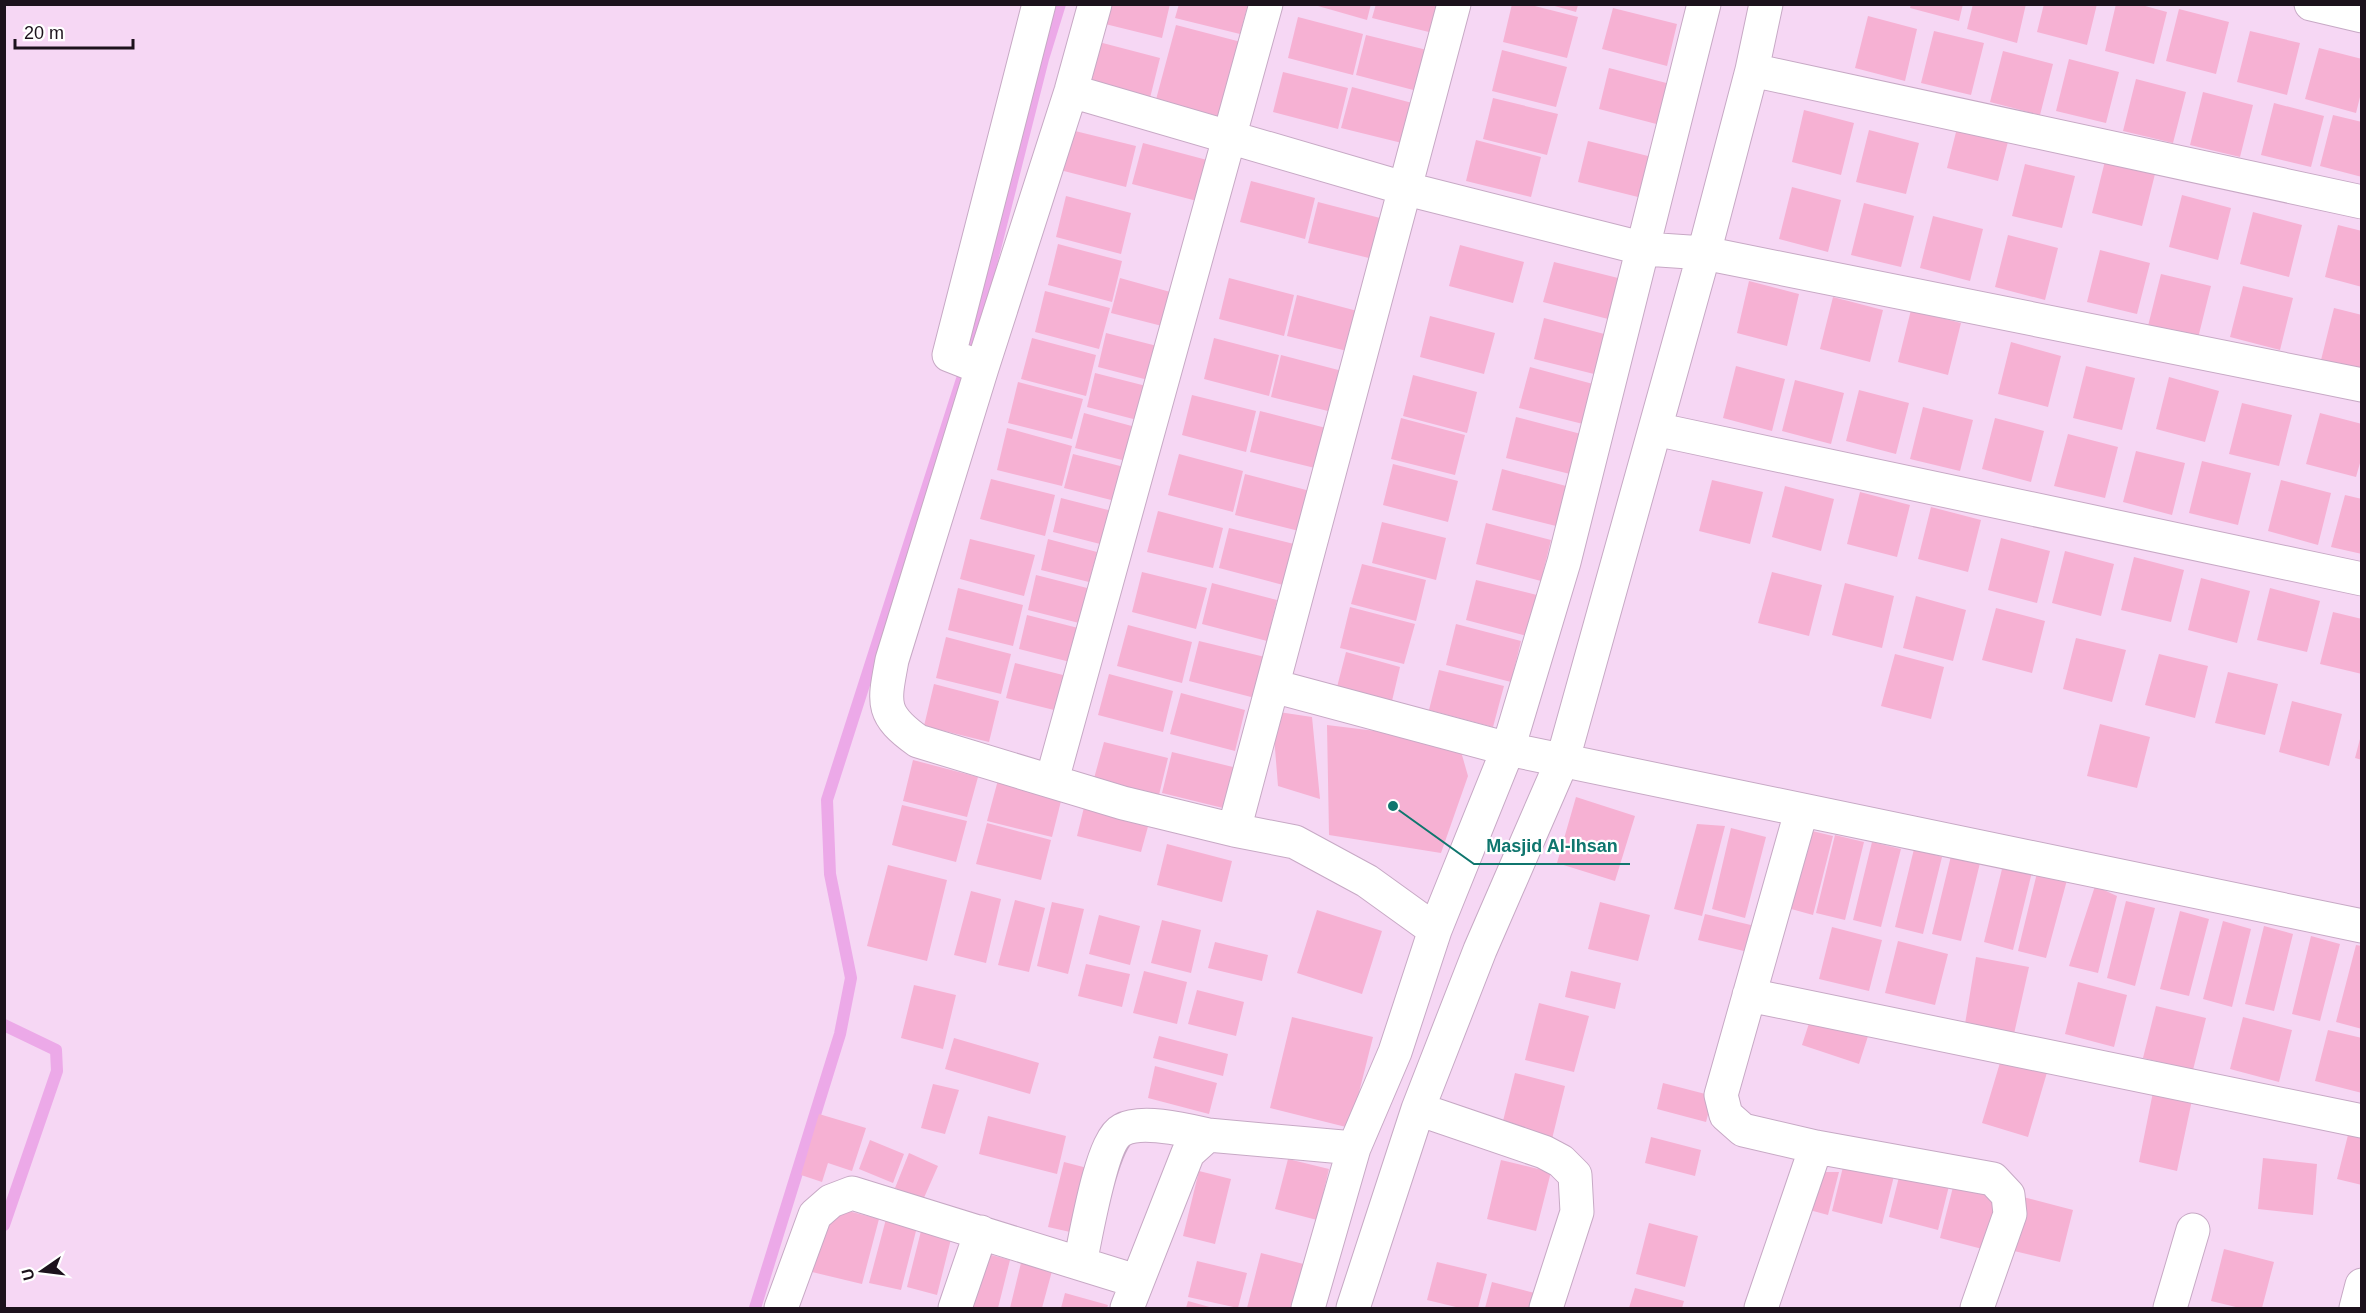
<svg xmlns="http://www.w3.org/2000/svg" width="2366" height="1313" font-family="Arial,sans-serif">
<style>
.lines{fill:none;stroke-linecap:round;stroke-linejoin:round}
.stream{stroke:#eca9e8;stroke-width:12}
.building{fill:#f6b1d3}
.street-casing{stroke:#c7a9c5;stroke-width:35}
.street{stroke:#fff;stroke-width:33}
.leader{fill:none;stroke:#0f766e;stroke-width:2}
.callout-dot{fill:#0f766e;stroke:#fff;stroke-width:2}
.callout-label{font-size:18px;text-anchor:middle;font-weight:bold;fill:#0f766e;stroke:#fff;stroke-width:4.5;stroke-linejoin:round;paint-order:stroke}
</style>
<rect width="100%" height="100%" fill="#f6d7f4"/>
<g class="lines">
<path class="stream" d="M4,1025L56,1050L57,1071L4,1225
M755,1308L840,1034L851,978L830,874L827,800L962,379L1043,59L1060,4"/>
</g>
<path class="building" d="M1102,4H1170L1162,38L1097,22Z
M1179,4H1248L1240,34L1175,18Z
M1311,4H1371L1367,20Z
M1376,4H1444L1437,34L1372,18Z
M1512,4H1527L1578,17L1567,58L1503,42Z
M1911,4H1963L1959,21L1910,8Z
M1973,4H2026L2017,43L1967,29Z
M2044,4H2097L2087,45L2037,32Z
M2116,4H2138L2167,12L2154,64L2105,51Z
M1551,5H1578L1576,12Z
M1613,8L1677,24L1667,66L1602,49Z
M2179,9L2229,22L2216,74L2166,61Z
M1868,16L1917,29L1905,81L1855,68Z
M1298,17L1363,34L1353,75L1288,58Z
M1176,25L1241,42L1219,124L1154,107Z
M1934,31L1984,43L1971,95L1921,83Z
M2250,31L2300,43L2287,95L2237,82Z
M1366,35L1431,51L1421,92L1356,75Z
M1095,41L1160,58L1150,98L1085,82Z
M2319,48L2362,59V89L2356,113L2305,99Z
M1502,50L1567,67L1556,107L1492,91Z
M2003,51L2053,64L2040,115L1990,102Z
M2069,59L2119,72L2106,123L2056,111Z
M1609,68L1674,85L1664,126L1599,109Z
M1283,72L1348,88L1338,129L1273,112Z
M2136,79L2186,92L2173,143L2123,131Z
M1352,87L1416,104L1406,144L1341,128Z
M2203,92L2253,105L2240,157L2190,145Z
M1493,98L1558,114L1547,155L1483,139Z
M2274,103L2324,116L2311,167L2261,155Z
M1804,110L1854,123L1841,175L1792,162Z
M2333,115L2362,122V177L2320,166Z
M1960,116L2011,130L1998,181L1947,168Z
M1071,130L1136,146L1126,187L1060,170Z
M1869,130L1919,143L1906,194L1856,182Z
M1476,140L1541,157L1531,197L1466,181Z
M1588,141L1652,157L1642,198L1578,182Z
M1143,143L1207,160L1197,201L1132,184Z
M2105,161L2155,174L2142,226L2092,213Z
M2025,164L2075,176L2062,228L2012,216Z
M1251,181L1315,198L1305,239L1240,222Z
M1792,187L1841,200L1828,252L1779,239Z
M2182,195L2231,208L2218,260L2169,247Z
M1066,196L1131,213L1121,254L1056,237Z
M1318,202L1384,219L1373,259L1308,243Z
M1864,203L1914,216L1901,267L1851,255Z
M2253,212L2302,225L2289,277L2240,264Z
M1933,216L1983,229L1970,281L1920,268Z
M2338,225L2362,231V287L2325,277Z
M2008,235L2058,248L2045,300L1995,287Z
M1058,244L1122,261L1112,302L1048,285Z
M1460,245L1524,262L1513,303L1449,286Z
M2100,250L2150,263L2137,314L2087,302Z
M1554,262L1618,278L1608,319L1543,302Z
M2161,274L2211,286L2198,338L2148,326Z
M1120,278L1174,293L1166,327L1111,313Z
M1229,278L1294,295L1284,336L1219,319Z
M1749,281L1799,294L1787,346L1737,333Z
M2243,286L2293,298L2280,350L2230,337Z
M1045,291L1110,308L1099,349L1035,332Z
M1297,295L1361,312L1351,352L1287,336Z
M1833,297L1883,310L1870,362L1820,349Z
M2334,308L2362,315V370L2321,360Z
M1911,310L1961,323L1948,375L1898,362Z
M1430,316L1495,333L1484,374L1420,357Z
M1544,318L1608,335L1598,375L1534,359Z
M1106,333L1161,347L1152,381L1098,367Z
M1032,338L1096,355L1086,396L1021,379Z
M1214,338L1279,355L1269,396L1204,379Z
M2011,342L2061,356L2048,407L1998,394Z
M1281,355L1346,372L1336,413L1271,397Z
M1736,366L1785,379L1772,431L1723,418Z
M2086,366L2135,378L2122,430L2073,418Z
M1530,367L1593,384L1583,424L1519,408Z
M1095,373L1150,387L1141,421L1087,407Z
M1413,375L1477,392L1467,433L1403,416Z
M2169,377L2219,391L2205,442L2156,429Z
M1795,380L1844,393L1831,444L1782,431Z
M1018,382L1083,399L1072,439L1008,423Z
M1859,390L1909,403L1896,454L1846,441Z
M1192,395L1256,411L1246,452L1182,435Z
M2242,403L2292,415L2279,466L2229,454Z
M1923,407L1973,420L1960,471L1910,459Z
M1260,411L1326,428L1315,468L1250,452Z
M1084,413L1139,428L1130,462L1075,448Z
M2320,413L2362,424V456L2356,477L2306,464Z
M1516,417L1581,434L1570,474L1506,458Z
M1401,418L1465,435L1455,475L1391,459Z
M1995,418L2044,431L2031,482L1982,469Z
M1007,428L1072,446L1062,486L997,470Z
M2068,434L2118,447L2105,498L2054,486Z
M2136,451L2185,463L2172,515L2123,502Z
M1073,454L1128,468L1119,502L1064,488Z
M1179,454L1243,471L1233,512L1168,495Z
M2202,461L2251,473L2238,525L2189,513Z
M1393,464L1458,481L1448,522L1383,505Z
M1502,469L1566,486L1556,526L1492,510Z
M1245,474L1310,491L1299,531L1235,515Z
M991,479L1055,495L1045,536L980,519Z
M1712,480L1763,492L1750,544L1699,531Z
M2281,480L2331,493L2318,545L2268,531Z
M1785,486L1834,499L1821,551L1772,537Z
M1860,492L1910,505L1897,557L1847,544Z
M2345,495L2362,499V554L2331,547Z
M1061,498L1116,512L1108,546L1053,532Z
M1931,507L1981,520L1968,572L1918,559Z
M1158,511L1223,528L1213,568L1147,552Z
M1382,522L1446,538L1436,580L1372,563Z
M1486,523L1551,540L1541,581L1476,564Z
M1229,528L1294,544L1283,585L1219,568Z
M2001,538L2050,551L2037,603L1988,590Z
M970,539L1035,555L1024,596L960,579Z
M1048,539L1097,552L1089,582L1041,570Z
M2065,551L2114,564L2101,616L2052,603Z
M2134,557L2184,570L2171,622L2121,610Z
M1362,564L1426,580L1416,621L1351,604Z
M1142,572L1207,588L1196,629L1132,612Z
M1772,572L1822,585L1809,636L1758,623Z
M1036,575L1091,589L1083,624L1028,610Z
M2201,578L2250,591L2237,643L2188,630Z
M1476,580L1541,596L1531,637L1466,620Z
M1212,583L1277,600L1267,641L1202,624Z
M1845,583L1894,596L1882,648L1832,635Z
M958,588L1023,605L1013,646L948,630Z
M2270,588L2320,601L2307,652L2257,640Z
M1916,596L1966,610L1953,661L1903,648Z
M1350,607L1415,624L1404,664L1340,648Z
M1996,608L2045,621L2032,673L1982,660Z
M2333,612L2362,619V674L2320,664Z
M1027,615L1082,629L1074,663L1019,649Z
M1456,624L1521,641L1511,682L1446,665Z
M1128,625L1192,642L1182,683L1117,666Z
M946,637L1011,654L1001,694L936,678Z
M2076,638L2126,650L2112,702L2063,689Z
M1199,641L1265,657L1255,698L1189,681Z
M1346,652L1400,667L1392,701L1337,687Z
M1895,654L1944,667L1931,719L1881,706Z
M2159,654L2208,666L2195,718L2145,705Z
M1015,663L1071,677L1062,712L1006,698Z
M1439,670L1504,686L1493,727L1429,710Z
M2228,672L2278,684L2265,735L2215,723Z
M1109,674L1173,691L1163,732L1098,715Z
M934,684L999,701L989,742L924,726Z
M1181,693L1245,710L1235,751L1170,734Z
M2292,701L2342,714L2329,766L2279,752Z
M1272,711L1312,717L1320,799L1278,786Z
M2100,724L2150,737L2137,788L2087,776Z
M1327,725L1458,741L1468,776L1441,853L1329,835Z
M2361,735H2362V760L2355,758Z
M1104,742L1168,758L1158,799L1093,782Z
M1172,752L1237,768L1227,809L1162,793Z
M913,760L978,777L967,817L903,801Z
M998,780L1062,797L1052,837L987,821Z
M1087,795L1152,812L1141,852L1077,836Z
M1576,797L1635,816L1615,881L1557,863Z
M902,805L967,821L956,862L892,845Z
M987,823L1051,840L1041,880L976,864Z
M1697,824L1725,826L1702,916L1674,909Z
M1731,828L1766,837L1745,918L1712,909Z
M1804,829L1833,836L1813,915L1784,907Z
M1835,835L1864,842L1845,920L1816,913Z
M1872,842L1901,849L1881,927L1853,920Z
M1167,844L1232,861L1222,902L1157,885Z
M1914,849L1942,857L1923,934L1895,927Z
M1951,856L1980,863L1961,941L1932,934Z
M888,865L947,880L927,961L867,946Z
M2003,865L2032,872L2013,950L1984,942Z
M2037,873L2067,880L2046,958L2018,951Z
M2095,886L2117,896L2098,973L2069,966Z
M971,891L1001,899L986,963L954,955Z
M1015,900L1045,908L1029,972L998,965Z
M2126,901L2155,908L2135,986L2107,978Z
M1052,902L1084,909L1068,974L1037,966Z
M1600,902L1650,915L1638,961L1588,949Z
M1317,910L1382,931L1362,994L1297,973Z
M2180,911L2209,919L2189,996L2160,989Z
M1705,914L1755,926L1748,952L1698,940Z
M1099,915L1140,926L1130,965L1089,954Z
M1162,920L1201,930L1191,973L1151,963Z
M2223,921L2251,929L2232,1007L2203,999Z
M2264,926L2293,934L2274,1011L2245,1004Z
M1832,927L1882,940L1869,991L1819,979Z
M2311,936L2340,944L2320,1021L2292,1014Z
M1898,941L1948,954L1935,1005L1885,993Z
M1215,942L1268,955L1262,981L1208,968Z
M2356,945L2362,946V1029L2336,1022Z
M1976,957L2029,967L2014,1034L1965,1024Z
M1086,964L1130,974L1122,1007L1078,996Z
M1144,971L1187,982L1177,1024L1133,1013Z
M1571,971L1621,983L1615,1009L1565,997Z
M2078,982L2127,995L2114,1047L2065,1034Z
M914,985L956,995L943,1049L901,1038Z
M1197,990L1244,1002L1236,1036L1188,1024Z
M1539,1003L1589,1016L1574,1072L1525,1060Z
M2156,1006L2206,1018L2193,1070L2143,1058Z
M1813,1011L1870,1030L1859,1064L1802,1045Z
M1292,1017L1373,1037L1350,1128L1270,1108Z
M2243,1017L2292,1030L2279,1082L2230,1069Z
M2328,1030L2362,1038V1093L2315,1081Z
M1159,1036L1228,1054L1223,1076L1153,1058Z
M954,1038L1039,1063L1030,1094L945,1069Z
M2002,1056L2048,1069L2028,1137L1982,1123Z
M1155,1066L1217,1083L1209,1114L1148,1098Z
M1515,1073L1565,1086L1552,1139L1502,1125Z
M1663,1083L1713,1096L1706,1122L1657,1109Z
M933,1084L959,1090L945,1134L921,1128Z
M2153,1092L2192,1100L2177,1171L2139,1162Z
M819,1114L866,1128L852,1171L828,1163L822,1182L801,1175Z
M988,1116L1066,1136L1057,1174L979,1154Z
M2350,1127L2362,1130V1185L2337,1179Z
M1651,1137L1701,1150L1695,1176L1645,1163Z
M870,1140L904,1154L893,1183L859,1169Z
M909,1153L938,1166L923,1200L895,1188Z
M2263,1158L2317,1164L2313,1215L2258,1209Z
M1288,1159L1329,1169L1317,1220L1275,1209Z
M1845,1159L1895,1172L1882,1224L1832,1211Z
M1501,1160L1551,1172L1536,1231L1487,1219Z
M1064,1162L1095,1170L1079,1234L1048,1227Z
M1902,1165L1951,1178L1938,1230L1889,1217Z
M1199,1171L1231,1179L1215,1244L1183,1236Z
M1811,1172H1839L1828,1215L1802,1208Z
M1953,1187L2003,1199L1990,1251L1940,1238Z
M2023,1197L2073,1210L2060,1262L2010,1250Z
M829,1206L879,1219L862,1284L812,1272Z
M886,1219L917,1227L901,1290L869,1283Z
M923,1223L953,1231L937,1295L907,1287Z
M1649,1223L1698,1236L1685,1287L1636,1274Z
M2224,1249L2274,1262L2262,1308H2240L2211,1301Z
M980,1252L1010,1260L998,1308H966Z
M1261,1253L1311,1266L1300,1308H1247Z
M1197,1261L1247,1273L1238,1308L1188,1297Z
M1437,1262L1487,1274L1478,1308H1460L1427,1300Z
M1021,1263L1052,1271L1042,1308H1010Z
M1492,1282L1542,1295L1539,1308H1485Z
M1635,1288L1684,1301L1682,1308H1629Z
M1065,1293L1108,1305L1107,1308H1061Z
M1188,1301L1213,1308H1186Z"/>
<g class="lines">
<defs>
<path id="street" d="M1095,4L1071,91L982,368L892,660C884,703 880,714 918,741L1123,803L1234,830
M2311,4L2362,16
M1752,70L2362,202
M1071,91L1407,189L1645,249L1704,253L2362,385
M982,368L949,355L1039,4
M1655,429L2362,579
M1273,686L1508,749L2362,926
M1052,780L1266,4
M1801,812L1721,1095L1726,1115L1743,1130L1816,1147L1993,1179L2008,1195L2010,1214L1977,1308
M1435,930L1367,881L1295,842L1234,830L1454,4
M1749,995L2362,1121
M1418,1109L1544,1152L1561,1161L1575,1175L1577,1212L1546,1308
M1080,1263C1086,1237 1101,1141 1122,1130C1142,1119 1186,1130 1208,1135
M781,1308L815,1215L831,1201L852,1193L1136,1281
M955,1308L981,1232
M1127,1308L1188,1153L1208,1135L1354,1148
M1308,1308L1354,1148L1395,1052L1435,930L1508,749L1564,562L1704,4
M1353,1308L1418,1109L1480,950L1563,759L1704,253L1752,70L1766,4
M1761,1308L1816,1147
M2170,1308L2193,1230
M2356,1308L2362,1285"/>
</defs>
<use href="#street" class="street-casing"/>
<use href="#street" class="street"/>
</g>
<path class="leader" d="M1393 806L1474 864H1630"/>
<circle class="callout-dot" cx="1393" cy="806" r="6"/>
<g class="callout-label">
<text x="1552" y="852">Masjid Al-Ihsan</text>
</g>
<rect width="2366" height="1313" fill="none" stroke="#1c121c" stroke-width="12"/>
<g transform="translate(42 1271) rotate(256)" stroke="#ffffff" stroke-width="4.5" paint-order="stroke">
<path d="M0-4.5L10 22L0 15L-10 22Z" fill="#1c121c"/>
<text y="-9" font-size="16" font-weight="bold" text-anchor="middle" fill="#1c121c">U</text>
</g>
<path d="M15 39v9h118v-9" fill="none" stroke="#1c121c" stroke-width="3"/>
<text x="24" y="39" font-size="18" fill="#1c121c" stroke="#ffffff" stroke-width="4.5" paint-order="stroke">20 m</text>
</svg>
